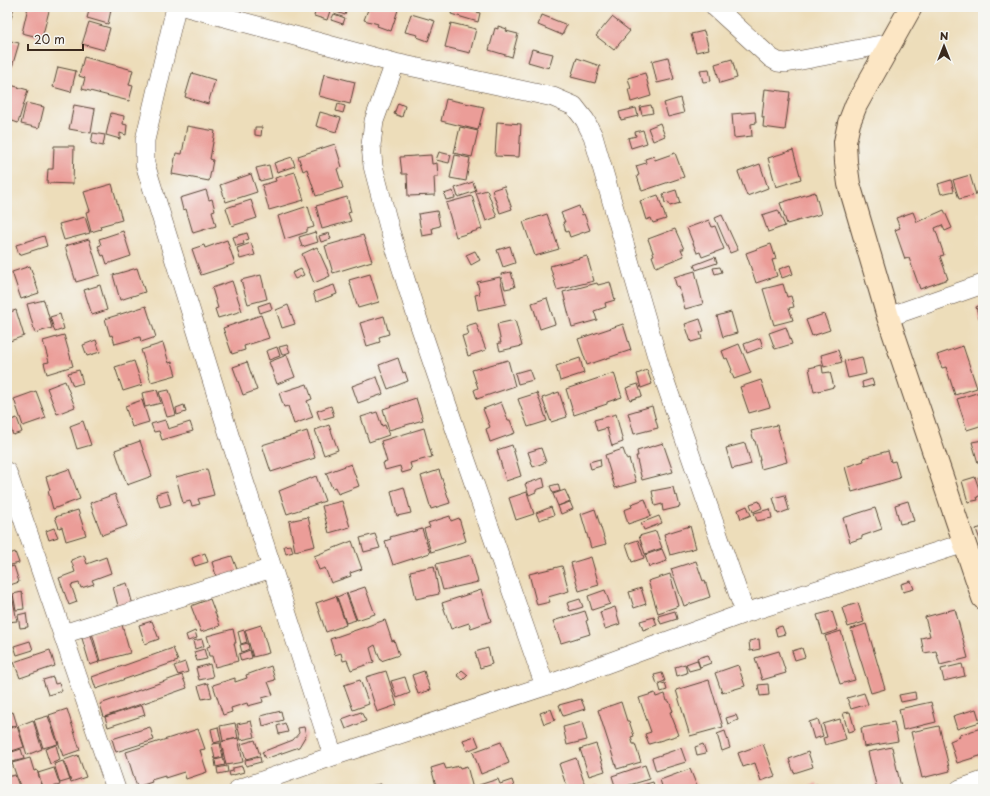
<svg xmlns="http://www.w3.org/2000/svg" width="990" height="796" font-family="'Playpen Sans',sans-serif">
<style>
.building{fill:#eb9d98}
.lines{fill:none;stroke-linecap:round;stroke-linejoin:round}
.street-casing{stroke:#564535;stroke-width:20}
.secondary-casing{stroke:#564535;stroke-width:24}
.street{stroke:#fff;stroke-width:19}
.secondary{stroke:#fce6c4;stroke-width:22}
</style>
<rect width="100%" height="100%" fill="#f6f6f2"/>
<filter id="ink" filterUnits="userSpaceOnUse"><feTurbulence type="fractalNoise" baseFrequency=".025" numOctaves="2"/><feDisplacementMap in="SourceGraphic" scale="8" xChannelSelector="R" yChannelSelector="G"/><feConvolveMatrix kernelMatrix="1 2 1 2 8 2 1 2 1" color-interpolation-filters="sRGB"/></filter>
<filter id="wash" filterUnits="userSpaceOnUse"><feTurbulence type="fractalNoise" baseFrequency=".012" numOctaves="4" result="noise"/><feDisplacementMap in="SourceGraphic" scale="16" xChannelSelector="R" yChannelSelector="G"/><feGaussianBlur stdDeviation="0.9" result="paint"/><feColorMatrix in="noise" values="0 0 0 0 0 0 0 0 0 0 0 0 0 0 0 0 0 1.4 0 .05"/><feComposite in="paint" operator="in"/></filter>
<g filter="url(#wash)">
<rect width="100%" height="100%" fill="#edddba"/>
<g id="blocks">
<path class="building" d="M7,7H14L8,29L7,28Z
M28,7H50L42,38L22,33Z
M90,7H98L111,10L108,24L87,18Z
M317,7L330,11L327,20L314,16Z
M336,7H348L345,15L334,11Z
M369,7H399L391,31L377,26L378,24L364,20Z
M453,7H459L480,13L478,22L451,14Z
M334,14L345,18L343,24L331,20Z
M411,14L435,21L428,41L417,37L418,35L405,32Z
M542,15L567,25L562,35L538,25Z
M612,17L630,31L614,50L596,36Z
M89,22L110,28L104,50L82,44Z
M451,23L476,29L470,53L445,47Z
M498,26L507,29L506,31L518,34L512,57L489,50L495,28L498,29Z
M704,31L709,49L696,52L691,34Z
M7,40L19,43L12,67L7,66Z
M532,49L553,54L549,68L528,62Z
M84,57L133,70L129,85L133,86L129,101L82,89L85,78L79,76Z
M668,57L674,79L657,83L652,61Z
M577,58L600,66L595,83L571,77Z
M732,59L737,78L720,83L715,64Z
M58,67L76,71L71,92L53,87Z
M709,69L711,81L703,82L700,70Z
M192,73L215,80L208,104L185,97Z
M645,73L651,96L631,102L628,89H631L628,78Z
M324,74L355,82L350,104L319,96Z
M7,84L28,90L18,123L7,119Z
M765,89L790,92L785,130L763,127L764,117H762Z
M680,98L684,113L668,117L664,103Z
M446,99L484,107L478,130L441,121Z
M26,103L44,107L39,128L21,124Z
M398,103L405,106L402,117L394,114Z
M338,104L345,106L343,113L336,111Z
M74,105L95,109L91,133L69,129Z
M651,105L653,113L642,115L640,107Z
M636,108L638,116L621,120L619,112Z
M320,112L341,118L336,132L316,126Z
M755,112L756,123L751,124L752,136L734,138L732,114Z
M111,113L124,116L123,124L127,125L126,135L120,133V139L106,135Z
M497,122L521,124L519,157L495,156Z
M660,123L665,136L653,141L648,128Z
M187,126L215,131L210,159L213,160L209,181L172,174L176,153L182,154Z
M255,127H262L261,136L255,135Z
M460,127L478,131L472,157L454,153Z
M643,130L647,143L631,148L628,138L636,136L635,132Z
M93,133L105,135L103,146L91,143Z
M335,144L342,167L337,169L343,188L316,196L307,169L303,171L298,156Z
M54,146H74L73,184L47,183L48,169H53Z
M793,150L801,179L776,187L768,158Z
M439,152L451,155L449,163L436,160Z
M675,153L684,177L642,191L637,176L639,175L636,166L646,163L645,159L654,156L655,160Z
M431,155L432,164L437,163L438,177H434L435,195L408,196L407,174H402L400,157Z
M455,155L470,158L466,181L450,178Z
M292,157L295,166L277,172L274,163Z
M760,164L768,188L747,196L738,172Z
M269,165L272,178L260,181L256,168Z
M295,172L304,200L269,210L262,185L276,181L275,178Z
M251,174L257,192L226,202L220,185Z
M970,175L976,195L959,199L953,180Z
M951,180L954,191L941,194L938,184Z
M473,182L476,191L458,197L455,188Z
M112,184L122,220L100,226L101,229L91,232L86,212L90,211L84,192Z
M504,186L512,209L500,213L492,190Z
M206,190L209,200L212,199L215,210L212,211L216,226L193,233L186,209L183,210L180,198Z
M487,190L497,217L486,221L476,193Z
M676,190L680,203L670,206L668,202L665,203L663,194Z
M453,191L455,198L446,200L444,194Z
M815,192L821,214L787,224L780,203Z
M658,195L666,219L653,223L651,218L646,220L640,201Z
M472,196L482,229L456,237L446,203Z
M347,197L351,212L348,213L351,221L322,229L316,206Z
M251,200L257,218L232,226L226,208Z
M308,206L314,227L307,229V232L285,239L278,216Z
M579,206L582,215L584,214L590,230L570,237L568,231L566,232L563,222H565L561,213Z
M778,210L785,226L768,232L762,215Z
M944,210L952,228L945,231L942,225L935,228L944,255L940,256L948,279L920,289L909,258L905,259L895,230L900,228L896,218L913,212L917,222Z
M437,211L440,226L432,228L433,234L422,236L418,214Z
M547,214L559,249L535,256L523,222Z
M722,215L738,250L730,253L715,218Z
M85,217L90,233L64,240L59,224Z
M709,220L712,227L715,226L724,249L702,257L700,252L697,253L687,228Z
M675,229L684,249H681L684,256L656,267L652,256L654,255L648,239Z
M123,231L131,256L107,264L104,255L102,256L98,246L101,245L99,239Z
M315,232L318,242L302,247L299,237Z
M247,233L249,239L243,241L244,244L236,246L233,237Z
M329,233L331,239L321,242L319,236Z
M363,235L372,261L333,273L325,246Z
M44,236L47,246L19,255L16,245Z
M89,239L100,275L76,282L65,246Z
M227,240L235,264L201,275L192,249L204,245L205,248Z
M251,243L255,255L240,259L237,248Z
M771,244L776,259L772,260L777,276L756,283L746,253Z
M510,246L515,263L503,267L497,250Z
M317,247L330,276L314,283L302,254Z
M475,251L480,260L471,265L466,255Z
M587,256L594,281L557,290L550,266Z
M715,257L717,263L696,270L694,265Z
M790,265L793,274L782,278L779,269Z
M30,266L39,293L21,299L12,272Z
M720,267L722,272L715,274L713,268Z
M137,268L145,292L120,300L113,275Z
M301,269L304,275L295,279L292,273Z
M695,271L703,304L685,309L679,287L677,288L674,277Z
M511,272L515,287L505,289L501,274Z
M370,274L379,302L358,308L349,280Z
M261,275L267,299L248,304L241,280Z
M500,277L506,304L478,310L475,295L480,294L477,282Z
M232,281L242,311L218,318L215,309L218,308L212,288Z
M610,282L615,300L605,303L606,307L594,311L597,320L572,327L563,292L597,283L598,285Z
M783,284L787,297L791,296L794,307L789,308L793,320L774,325L763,289Z
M100,285L107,310L92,315L84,290Z
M334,285L337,294L316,302L313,292Z
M547,298L555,324L540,329L532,303Z
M44,300L52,328L35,333L27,304Z
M270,302L272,309L260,313L258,306Z
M983,304V323L981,324L976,307Z
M288,305L295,324L282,328L276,310Z
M146,306L156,337L141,342L140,337L115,344L112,335L110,336L105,319Z
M16,310L24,336L7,342V313Z
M731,312L737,333L723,337L717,316Z
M60,314L64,329L55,332L50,317Z
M824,314L830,330L812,336L806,320Z
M261,315L269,338L244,346L245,350L232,354L223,328Z
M384,316L389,334L379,337L380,342L367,346L360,323Z
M700,319L704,331L700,332L702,339L691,342L685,324Z
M515,320L522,346L500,351L498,343H501L497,324Z
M476,323L486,350L468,356L462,336L469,334L466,326Z
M623,324L631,350L587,365L578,339Z
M786,327L792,344L775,349L769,333Z
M64,335L73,366L47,374L44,363L49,362L43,341Z
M760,338L763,347L747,353L744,344Z
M96,340L100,352L87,356L83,345Z
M163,343L169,363L172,362L176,375L151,382L141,350Z
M739,344L751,373L734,379L731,371L732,370L727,358L725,359L722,351Z
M287,345L290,352L282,355L279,347Z
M963,346L977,388L955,395L946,367L942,368L937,355Z
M277,347L280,356L269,360L266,351Z
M838,350L842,362L824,367L821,355Z
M287,355L295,377L277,384L269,362Z
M862,357L866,374L848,378L844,361Z
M398,358L403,373L405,372L408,381L388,389L379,365Z
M580,358L584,373L560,381L556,366Z
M508,360L515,386L477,399L474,390L478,388L472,370Z
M134,361L142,385L123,391L115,367Z
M247,362L257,390L243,395L233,367Z
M822,365L823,373L830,372L834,387L814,392L809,368Z
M529,369L533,380L518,384L515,373Z
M79,370L83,383L73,386L68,373Z
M647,370L652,384L641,388L637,374Z
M614,373L622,397L607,402V404L574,415L566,389Z
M377,377L383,394L358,403L352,386Z
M872,379L874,385L863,388L862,382Z
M761,380L770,407L749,413L740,387Z
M65,381L75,407L57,414L47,388Z
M307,384L312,399L307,401L313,417L294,424L288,406L284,407L279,393Z
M638,384L642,396L630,400L626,388Z
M157,390L161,403L145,407L142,393Z
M169,390L176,415L167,417L159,392Z
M36,391L46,418L23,426L14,399Z
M983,391V425L967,430L957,399Z
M559,392L567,417L551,422L542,398Z
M537,393L547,421L528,427L518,399Z
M416,398L423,420L389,430L383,409Z
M142,400L149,422L132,427L125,406Z
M501,402L508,420H510L515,433L490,442L486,429L490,427L483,409Z
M184,405L186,412L177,415L176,408Z
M331,406L334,416L320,420L317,411Z
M652,406L658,428L634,434L628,413Z
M377,412L382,426L385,425L389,435L369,442L361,417Z
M616,414L623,442L612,446L607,428L597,431L594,420Z
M17,418L22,432L13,435L8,421Z
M165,420L168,429L190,422L193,431L162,440L159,431L154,432L151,424Z
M83,421L91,445L77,449L70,426Z
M329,425L338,450L324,455L315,430Z
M777,425L787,462L761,469L759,460H760L755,441H754L751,431Z
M424,428L432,457L410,463L412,470L402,473L400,466L385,470L383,463L387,462L381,441Z
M307,431L315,458L271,472L262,445Z
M983,440V462L978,463L972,442Z
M140,441L152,476L127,485L115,450Z
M663,443L673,472L642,480L636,456H638L637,451Z
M745,443L751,464L732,469L726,448Z
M512,445L521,476L506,481L497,450Z
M541,448L546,462L533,467L528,452Z
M623,449L627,460L629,459L636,482L615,488L605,455Z
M888,451L891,462L895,461L900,478L852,492L845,467L864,461L863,458Z
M600,459L601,466L591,469L589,462Z
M351,464L359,486L338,494L335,487L332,488L326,473Z
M69,469L80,499L53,509L48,491L50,490L46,477Z
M207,469L214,495L198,499L200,504L192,506L190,501L183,503L176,477Z
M439,470L450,503L431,509L421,476Z
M316,476L325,501L287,514L279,491Z
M983,476V493H982L978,477Z
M975,477L981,495L977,497L978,500L968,502L962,481Z
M543,478L545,487L536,490V492L529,495L525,484Z
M558,484L560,491L553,493L550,486Z
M404,487L411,513L397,516L391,491Z
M673,487L675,496L677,495L680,507L663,511L662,504L655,506L652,491Z
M565,490L570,501L558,506L553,494Z
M167,491L171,504L160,507L156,494Z
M527,492L534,514L516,520L509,498Z
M115,494L127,526L102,535L90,503Z
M785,495L789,510L778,514L773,498Z
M645,499L651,516L628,524L624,510L632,507L631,504Z
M342,501L350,527L329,533L322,506Z
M759,501L762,508L753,512L750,504Z
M908,501L914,521L900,524L895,505Z
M570,502L573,509L561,514L558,506Z
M747,506L751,515L741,519L738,510Z
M551,507L554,515L539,520L536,513Z
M875,508L882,529L862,536V538L850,542L843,518Z
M595,509L606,544L591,548L581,514Z
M770,509L772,518L757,521L754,513Z
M78,510L86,535L66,541L62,527L59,528L55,517Z
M450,516L451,521L459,518L466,541L431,552L424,529L430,527L428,523Z
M659,516L662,523L644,530L641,523Z
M308,517L315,546L295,551L289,521Z
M690,526L696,548L670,555L664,534Z
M983,527V548L976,529Z
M54,528L58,537L49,540L46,531Z
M422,529L430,553L393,565L385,541L391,539L390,537L412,531V532Z
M656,531L662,548L645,554L639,536Z
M375,534L380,548L364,552L360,538Z
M638,540L644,558L632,562L626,544Z
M352,541L362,569L350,573L351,576L331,583L325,568L319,570L314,556Z
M291,545L293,552L286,554L284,546Z
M662,549L667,561L649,567L645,555Z
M15,552L19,563L7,566V555Z
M205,553L208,562L195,566L192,558Z
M84,555L87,564L106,557L111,573L92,580L94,584L81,588L79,583L71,585L77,602L69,605L59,578L75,572L71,560Z
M471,555L478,582L443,590L436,564Z
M232,556L238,572L217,579L212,562Z
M591,557L599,585L579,591L571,563Z
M696,561L703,581L705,580L710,597L684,606L671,569Z
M14,566L19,582L7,586V568Z
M434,566L439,594L416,599L410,571Z
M562,566L569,591L548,597L550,602L537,605L529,574Z
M670,574L679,606L658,613L648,581Z
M911,581L914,589L903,592L901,584Z
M127,583L134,609L120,613L113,587Z
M365,587L375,614L357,620L347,593Z
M641,588L646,604L634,608L629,592Z
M481,590L491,621L471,628L469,623L451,629L442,603Z
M605,590L610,604L592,610L588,596Z
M22,592L24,609L16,610L13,594Z
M346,593L356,620L346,623L337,597Z
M7,595H12L17,621L7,622Z
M336,596L346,625L326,632L316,603Z
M210,599L220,626L201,632L191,606Z
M580,599L583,607L570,611L567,603Z
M858,603L864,622L848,627L842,608Z
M615,607L620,624L605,629L600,612Z
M955,609L968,658L940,665L936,651L924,653L921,638L930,636L925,617Z
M585,611L588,620L586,621L590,634L561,643L553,621Z
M675,611L677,619L661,624L658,616Z
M832,611L838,630L823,635L817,615Z
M26,613L28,627L20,628L18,615Z
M654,617L657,625L643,630L640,621Z
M385,620L392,641L394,640L399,655L381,661L375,645L370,648L374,662L351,670L347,660L343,661L341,653L335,655L330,639Z
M152,621L159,639L145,644L139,625Z
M866,624L885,689L871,693L851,629Z
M122,625L130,653L100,661L92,633Z
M261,625L269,653L253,657L245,630Z
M782,626L785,634L777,636L775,628Z
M233,629L236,643H234L238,661L215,667L212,656H209L207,647L210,646L207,636Z
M244,630L247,642L241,644L238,632Z
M195,631L197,638L188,641L186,635Z
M841,631L855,680L840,684L825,636Z
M90,632L99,662L90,665L81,635Z
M202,639L204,646L195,649L193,641Z
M759,639L760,649L750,651L749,641Z
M30,641L33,650L17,655L14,646Z
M248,643L249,649L242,652L240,645Z
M173,648L178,661L96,689L92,677Z
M488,648L492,664L480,668L475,652Z
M802,648L805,657L795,660L792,651Z
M204,649L207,659L197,661L194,652Z
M50,650L55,666L20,678L14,662Z
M250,650L252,658L241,661L239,654Z
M779,651L786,673L762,680L755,658Z
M708,655L711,663L700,667L697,658Z
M697,660L700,668L689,671L686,664Z
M185,662L188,672L178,675L174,666Z
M210,664L213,677L199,680L196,668Z
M685,664L687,673L677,676L675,667Z
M962,664L965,676L944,681L941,669Z
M738,665L745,686L722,693L715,673Z
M271,666L275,680L268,682L273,695L262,698L263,702L248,706L247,703L231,708L232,712L223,715L213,685L235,678V682L247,678L246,675Z
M462,670L468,675L463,680L457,675Z
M386,671L397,705L377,712L366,677Z
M424,671L430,690L418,694L412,675Z
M662,673L665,681L657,684L654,675Z
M182,675L187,688L104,717L100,704Z
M53,677L55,684L59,683L62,691L48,695L43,680Z
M405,677L410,693L397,698L391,681Z
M360,680L369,704L353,710L344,685Z
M709,680L723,727L690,736L676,690Z
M208,683L212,697L202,699L198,686Z
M665,683L667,690L661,692L659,685Z
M768,684L769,695L760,696L758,685Z
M915,692L916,699L901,702L899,695Z
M655,693L656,697L665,694L667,701H669L673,711L670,712L679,735L649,744L645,734L651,732L639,698Z
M864,693L868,704L851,709L847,698Z
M581,699L585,709L563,716L559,705Z
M621,702L627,721H629L634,736L631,737L633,744H635L641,762L617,769L598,710Z
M931,702L936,722L903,730L899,709Z
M142,705L145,715L108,727L105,717Z
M67,709L80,750L63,756L49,715Z
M551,709L555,720L544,724L540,713Z
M976,709L980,722L957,729L953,716Z
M281,711L283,720L263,726L261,716Z
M13,712L17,725L7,728V714Z
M361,712L366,721L346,729L342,719Z
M850,712L855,730L848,732L843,713Z
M736,715L738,720L728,724L726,718Z
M48,716L58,744L43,748L34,720Z
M818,719L823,736L814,739L809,722Z
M840,719L846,739L825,745L823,738L827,737L823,724Z
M33,720L42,749L27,755L18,726Z
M251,721L255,737L241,740L237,724Z
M582,722L587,740L567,745L563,727Z
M894,722L898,741L864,747L861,728Z
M235,723L238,738L223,741L220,726Z
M285,723L288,732L279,734L277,726Z
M17,726L24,747L9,752L7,746V729Z
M939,726L950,771L922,778L911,732Z
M150,727L154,740L116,752L112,739Z
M218,727L221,741L214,743L211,729Z
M304,727L306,735L299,747L265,759L262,752L293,740L299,733L298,728Z
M981,728L983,735V755L957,763L950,741L960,737L959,735Z
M198,729L205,749L200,750L207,772L186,779L184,772L165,778V776L151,780L152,782L137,787L126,752Z
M725,731L730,748L722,751L717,734Z
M475,736L479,746L467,751L463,740Z
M238,738L243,762L226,765L221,742Z
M255,740L260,755L246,759L241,744Z
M501,742L509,763L481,774L473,752Z
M220,743L223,757L215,759L212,744Z
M596,744L605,771L589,776L580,749Z
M703,744L706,753L697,755L695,747Z
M763,744L775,776L761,781L755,763L743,767L738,753Z
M56,745L60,760L50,764L45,749Z
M892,747L901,787L892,789H877L868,752Z
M681,748L686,762L656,771L652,758Z
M21,749L24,759L12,762L9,753Z
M808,752L813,767L794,773L789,759Z
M78,755L86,777L71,782L64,760Z
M260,757L261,762L246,766L245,760Z
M30,758L34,771L37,770L43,789H34V787L28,789H21L12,763Z
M223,758L225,765L216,767L215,760Z
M576,758L586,788L599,784L601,789H568L566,782H565L559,764Z
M63,761L70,780L60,783L54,764Z
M444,764L446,769L459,766L460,768L467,766L473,789H437L431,768Z
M645,765L650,779L616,789L612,776Z
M227,766L228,772L218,774L217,768Z
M242,766L244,772L230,776L229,772L233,771V768Z
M54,768L60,785L44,789L38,773Z
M690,769L698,789H663L660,780Z
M15,775L20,789H7V777Z
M498,779L500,784L512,780L515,789H481L479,785Z
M653,782L655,789H629Z
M381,784L382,789H364L363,787Z
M817,784L818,789H799Z"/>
</g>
</g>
<g filter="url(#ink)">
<use href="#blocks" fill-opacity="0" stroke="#564535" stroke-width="1"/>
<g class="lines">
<defs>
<path id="street" d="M176,7L145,140V164L230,438L333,756
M187,7L395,63L553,97L574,106L585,120L593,136L660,367L745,613
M715,7L771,58L778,62L786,63L891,43
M395,63L374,121L371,145L373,166L390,231L416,314L461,446L545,686
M888,317L983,284
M7,472L116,789
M63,634L272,568
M239,789L333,756L545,686L745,613L965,543
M960,789L983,781"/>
<path id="secondary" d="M911,7L856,105L849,123L845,142L846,162L849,184L888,317L983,598"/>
</defs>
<use href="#street" class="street-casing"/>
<use href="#secondary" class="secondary-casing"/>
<use href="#street" class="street"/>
<use href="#secondary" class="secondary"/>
</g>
</g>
<rect width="990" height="796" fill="none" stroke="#f6f6f2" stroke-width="24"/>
<g transform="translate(944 46)" stroke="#f6f6f2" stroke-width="3" paint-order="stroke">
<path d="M0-3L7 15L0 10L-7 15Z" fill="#3b2a1e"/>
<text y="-6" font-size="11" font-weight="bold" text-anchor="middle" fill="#3b2a1e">N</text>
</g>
<path d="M28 44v6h55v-6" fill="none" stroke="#3b2a1e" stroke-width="2"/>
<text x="34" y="44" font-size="12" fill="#3b2a1e" stroke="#f6f6f2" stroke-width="3" paint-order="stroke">20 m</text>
</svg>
